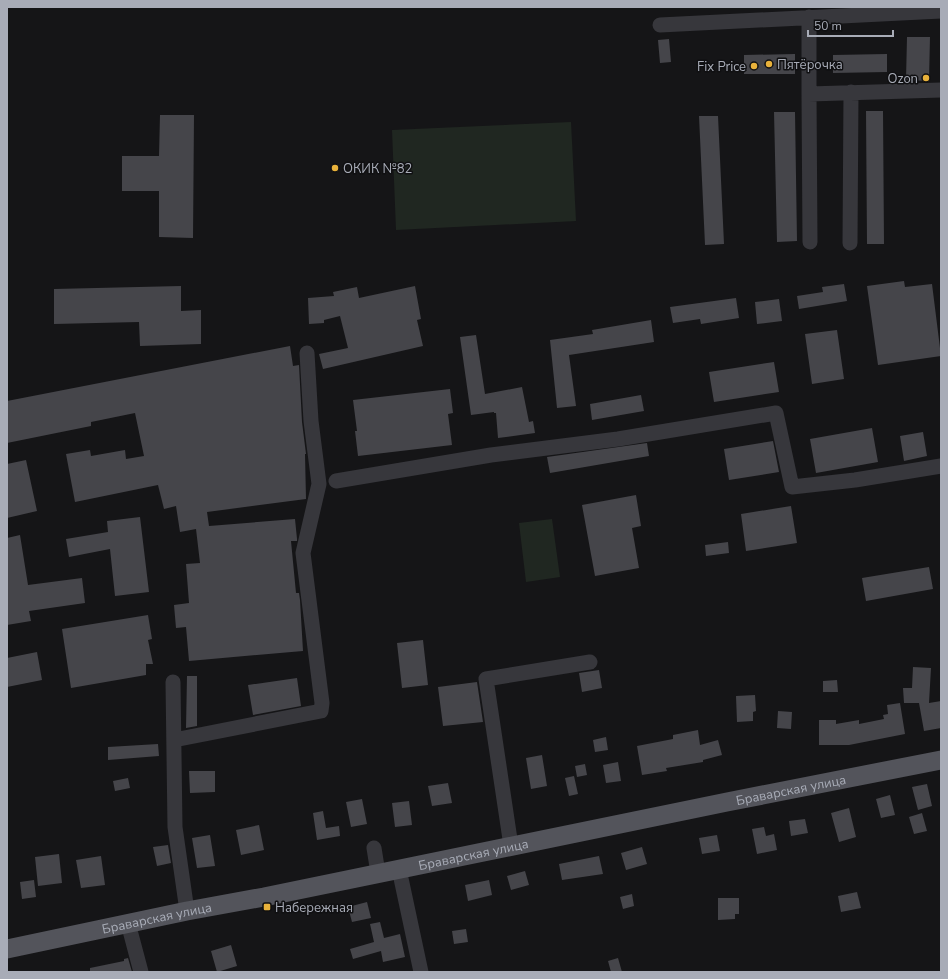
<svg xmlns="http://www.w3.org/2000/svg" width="948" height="979" font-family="'Nunito Sans',sans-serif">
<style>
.green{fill:#202721}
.building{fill:#45454a}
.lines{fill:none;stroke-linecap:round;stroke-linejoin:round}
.minor{stroke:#37373c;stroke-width:15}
.major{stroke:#53545b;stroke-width:19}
.poi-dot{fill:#e9b23b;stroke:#101012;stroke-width:1.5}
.labels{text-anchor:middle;stroke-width:3;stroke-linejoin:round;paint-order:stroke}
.poi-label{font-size:13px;fill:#a8acb7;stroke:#101012;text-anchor:start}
.street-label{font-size:13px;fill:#a8acb7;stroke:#101012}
</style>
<rect width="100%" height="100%" fill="#151517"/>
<path class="green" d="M571,122L576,221L396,230L392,130Z
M552,519L560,577L526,582L519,523Z"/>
<path class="building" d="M907,37H930L929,81L906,80Z
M669,39L671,62L660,63L658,40Z
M795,54V74H744V55Z
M887,54V72L833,73V55Z
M866,111H883L884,244H867Z
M774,112H795L797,241L777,242Z
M160,115H194L193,238L159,237V191H122V156H159Z
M699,116H718L724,244L705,245Z
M904,281L905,287L932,284L941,356L878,365L867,286Z
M844,284L847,301L799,309L797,296L823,292L822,287Z
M181,286V311L201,310V344L140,346L139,322L54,324V289Z
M415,286L421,319L417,320L423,346L323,369L319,354L348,348L340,316L324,320V323L309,324L308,298L334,296L333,292L357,287L359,298Z
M736,298L739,318L701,324L700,319L673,323L670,307Z
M779,299L782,321L757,324L755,302Z
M651,320L654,342L569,355L576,406L557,408L550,340L593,334L592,330Z
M837,330L844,379L812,384L805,334Z
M476,335L485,394L522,387L529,422L533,421L535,433L498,438L496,413H494V412L471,415L460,337Z
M290,346L293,366L299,365L302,422L306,454H305L306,499L207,512L209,526L295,519L297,539V541H291L296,593H299L300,600L303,651L189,661L186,627L176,628L174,605L189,603L186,564L200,563L196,529L180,532L176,506L164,509L158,485L75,502L66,454L90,450L91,456L125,450L126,459L144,456L135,413L91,422V426L7,443V401Z
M774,362L779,392L714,402L709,372Z
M450,389L453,413L448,414L452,445L358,456L355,431H357L353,400Z
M641,395L644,411L592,420L590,404Z
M872,428L878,462L816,473L810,439Z
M923,432L927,456L904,461L900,436Z
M773,441L779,472L729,480L724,449Z
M647,443L649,456L550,473L547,457Z
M26,460L37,511L7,518V464Z
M636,495L641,526L632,528L639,568L595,576L582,505Z
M791,506L797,543L746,551L741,514Z
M140,517L149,592L115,596L110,549L69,557L66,539L108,532L107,521Z
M20,535L28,585L82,578L85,603L29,611L31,621L7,625V538Z
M728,542L729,553L706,556L705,545Z
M929,567L933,589L866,601L862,578Z
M148,615L152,639L148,640L153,664H146V675L71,688L62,629Z
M423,640L428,685L402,688L397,643Z
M37,652L42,680L7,687V658Z
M913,667L931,668L929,703L941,701V728L924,731L919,703H904L903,688H912Z
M599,670L602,688L582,692L579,673Z
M187,676H197V726L186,728Z
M297,678L301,706L253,715L248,685Z
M837,680L838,692H823V681Z
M477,682L483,722L443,726L438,687Z
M755,695L756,711L753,712V721L737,722L736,696Z
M900,703L905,734L849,745H819V720H836V724L859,720V724L884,719L883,715L888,714L887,705Z
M778,711L792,712L791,729L777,728Z
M698,730L700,745L718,740L722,755L703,760V762L666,768L667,771L642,775L637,746L673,739V735Z
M606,737L608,750L595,752L593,740Z
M158,744L159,756L108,760V747Z
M542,755L547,786L531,789L526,758Z
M618,762L621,781L606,783L603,765Z
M585,764L587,775L577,777L575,766Z
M189,771H215V792L190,793Z
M574,776L578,794L569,796L565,778Z
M128,778L130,788L115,791L113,781Z
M448,783L452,803L432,806L428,786Z
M927,784L932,806L918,810L912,787Z
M890,795L895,815L881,818L876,799Z
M362,799L367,824L351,827L346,802Z
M409,801L412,825L395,827L392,803Z
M849,808L856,837L839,842L831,813Z
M323,811L326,828L339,826L340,836L317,840L313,813Z
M922,813L927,831L914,834L909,817Z
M805,819L808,833L791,836L789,821Z
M259,825L264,850L241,855L236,830Z
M764,827L766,836L774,834L777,850L757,854L752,829Z
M210,835L215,866L197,868L192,838Z
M717,835L720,851L702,854L699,838Z
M168,845L171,863L157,866L153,847Z
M642,847L647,864L626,870L621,853Z
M59,854L62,883L38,886L35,857Z
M101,856L105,885L81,888L76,860Z
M599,856L603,874L562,880L559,864Z
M525,871L529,885L511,890L507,876Z
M34,880L36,897L22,899L20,882Z
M489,880L492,895L468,901L465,885Z
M857,892L861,908L841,912L838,896Z
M632,894L634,906L623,909L620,897Z
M718,898H739V914H735V919L718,920Z
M367,902L371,918L352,922L348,907Z
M380,922L384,938L400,934L405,957L383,962L381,951L353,959L350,949L374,942L370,924Z
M466,929L468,942L454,944L452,931Z
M231,945L237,966L217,972L211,951Z
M128,958L132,972H90V968L124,961V959Z
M618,958L622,972H611L608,961Z"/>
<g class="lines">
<path class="minor" d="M809,17V94L941,90
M660,25L941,11
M809,94L810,242
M850,243L851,92
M336,481L491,455L618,439L776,413L792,487L855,480L941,466
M173,682L175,827L187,911
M174,740L321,711L322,703L303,553L319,484L311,421L307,353
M511,846L486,679L590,662
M374,848L378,873
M399,869L421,972
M128,923L141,972"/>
<path class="major" id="s1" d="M7,949L187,911L264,897L727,802L941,760"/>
</g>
<g class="poi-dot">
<circle cx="769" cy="64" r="4"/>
<circle cx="754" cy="66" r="4"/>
<circle cx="926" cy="78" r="4"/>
<circle cx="335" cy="168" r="4"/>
<rect x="263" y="903" width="8" height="8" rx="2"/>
</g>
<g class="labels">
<g class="poi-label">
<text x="777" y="69">Пятёрочка</text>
<text x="746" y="71" text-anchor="end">Fix Price</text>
<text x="918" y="83" text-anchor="end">Ozon</text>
<text x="343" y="173">ОКИК №82</text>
<text x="275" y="912">Набережная</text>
</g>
<g class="street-label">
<text dy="5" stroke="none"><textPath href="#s1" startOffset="800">Браварская улица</textPath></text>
<text dy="5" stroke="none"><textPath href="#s1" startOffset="476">Браварская улица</textPath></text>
<text dy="5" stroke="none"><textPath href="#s1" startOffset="153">Браварская улица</textPath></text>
</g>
</g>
<rect width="948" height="979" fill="none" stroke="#a8acb7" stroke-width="16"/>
<path d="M808 30v6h85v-6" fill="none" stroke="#a8acb7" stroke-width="2"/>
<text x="814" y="30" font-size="12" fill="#a8acb7" stroke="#101012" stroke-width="3" paint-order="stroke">50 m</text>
</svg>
